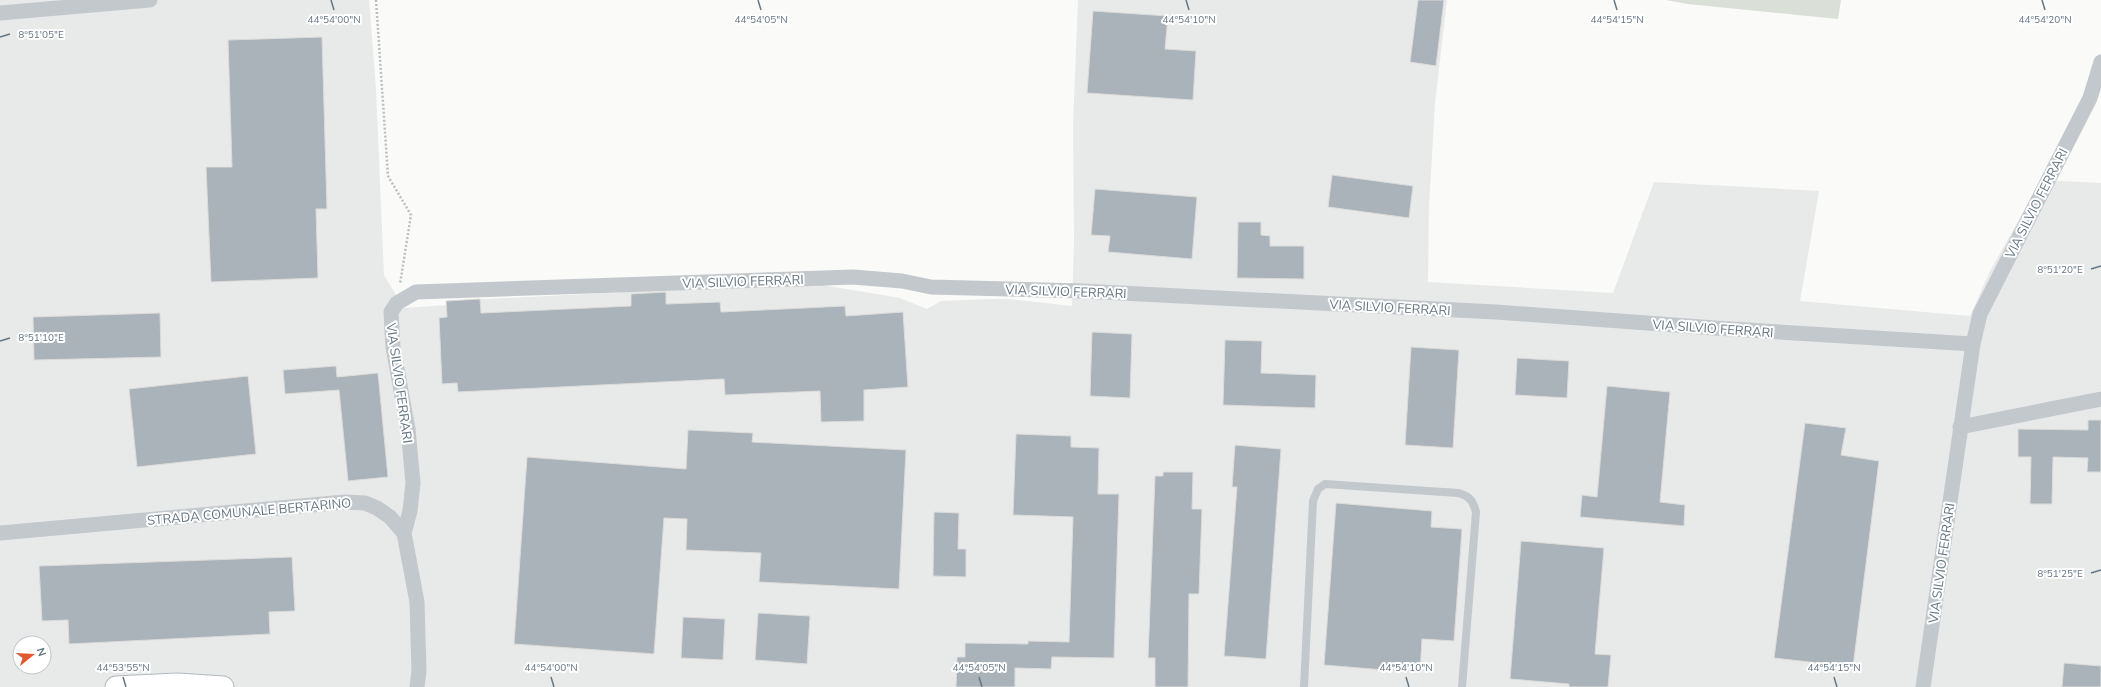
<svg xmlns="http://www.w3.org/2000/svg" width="2101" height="687" font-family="'Nunito Sans',sans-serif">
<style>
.built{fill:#e8e9e9;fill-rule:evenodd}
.green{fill:#dadfd7}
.building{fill:#aab3b9;stroke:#dcdcda}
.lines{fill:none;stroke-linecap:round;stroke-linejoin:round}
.secondary-casing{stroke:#b3babf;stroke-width:23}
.path{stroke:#bbbfc2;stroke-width:2.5;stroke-dasharray:2 2;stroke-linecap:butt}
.service{stroke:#c3c8cc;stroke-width:8}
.minor{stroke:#c3c8cc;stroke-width:15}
.secondary{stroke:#fff;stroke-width:21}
.ticks{fill:none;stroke:#657683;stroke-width:1.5}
.labels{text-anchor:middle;stroke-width:4;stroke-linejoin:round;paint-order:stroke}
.street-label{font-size:13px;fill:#657683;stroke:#fff}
.ticks-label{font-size:10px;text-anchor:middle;fill:#657683;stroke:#fff;stroke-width:4;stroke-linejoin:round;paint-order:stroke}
</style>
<rect width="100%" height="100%" fill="#fafaf8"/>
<path class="built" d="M0,0H369L376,89L384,275L404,308L446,305V301L666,290L823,285L900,298L927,309L941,301L989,299H1010L1072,306L1074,242L1073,125L1078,0H1447L1435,103L1429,207L1428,282L1613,293L1654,182L1819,191L1800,301L1970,316L1989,273L2041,180L2101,183V687H0ZM20,643H44V667H20Z"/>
<path class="green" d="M1666,0H1841L1838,19L1688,4Z"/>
<path class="building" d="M1418,0H1444L1436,66L1410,62Z
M1093,11L1168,16L1165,49L1196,51L1193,100L1087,93Z
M322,37L327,209H316L318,278L211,282L206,167H232L228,40Z
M1332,175L1413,186L1409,218L1328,207Z
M1095,189L1197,197L1192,259L1108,252L1110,236L1091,235Z
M1238,222H1261V235L1270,236V246H1304V279L1237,278Z
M666,292V304L720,302L721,312L845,306L846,316L903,312L908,387L864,390V421L821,422L820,391L725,395L724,379L458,392L457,383L442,384L439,318L447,317L446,301L480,299L481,313L631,306V294Z
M160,313L161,357L34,360L33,317Z
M1092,332L1132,334L1130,398L1090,396Z
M1225,340L1262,341L1261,373L1316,375L1315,408L1223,405Z
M1411,347L1459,350L1453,448L1405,445Z
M1517,358L1569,361L1567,398L1515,395Z
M336,366L337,377L378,373L388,477L348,481L339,390L285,394L283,370Z
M248,376L256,454L137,467L129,389Z
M1607,386L1670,392L1660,502L1685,505L1684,526L1580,517L1582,495L1597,497Z
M2088,420H2101V472H2087L2088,458L2053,457L2052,504H2030L2031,457H2018V429L2088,430Z
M1805,423L1846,428L1841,455L1879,461L1853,667L1774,658Z
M688,430L753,433L752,442L906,450L899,589L759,582L761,553L686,550L687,519L664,518L654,654L514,644L527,457L686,469Z
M1016,434L1071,436V447L1099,448L1098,494H1119L1114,658L1052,657L1051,669L1015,668V687H956L957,657H965V643L1028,644V641L1069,642L1073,517L1013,515Z
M1235,445L1281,449L1266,659L1224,656L1237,487H1232Z
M1163,472H1193L1192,509H1202L1199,594H1189L1188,687H1155V658H1148L1155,476H1163Z
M1336,503L1432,511L1431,527L1462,529L1454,641L1422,639L1420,673L1324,665Z
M934,512L959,513L958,549H966V577L933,576Z
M1521,541L1604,548L1595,654L1611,655L1608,687H1569V684L1510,679Z
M292,557L295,611L269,612L270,634L69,644L68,620L42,621L39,566Z
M758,613L810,616L807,664L755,660Z
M683,617L725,619L723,660L681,658Z
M2064,663L2101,666V687H2062Z"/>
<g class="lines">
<defs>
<path id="secondary" d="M116,687L178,684L223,687"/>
</defs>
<use href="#secondary" class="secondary-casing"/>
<path class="path" d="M376,0L388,176L411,215L400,284"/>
<path class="service" d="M1304,687L1313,501L1318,489L1325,484L1458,493C1470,496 1473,501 1476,512L1462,687"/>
<path class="minor" d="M0,13L150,0
M1960,427L2101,399
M0,533L345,502L365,503L377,508L390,517L404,533L417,602L419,671L417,687
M404,533L410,511L413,483L408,429L393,347L391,312L397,303L416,292L853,277L902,281L931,287L1082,291L1496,312L1715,328L1973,344
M1923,687L1973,344L1980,314L2090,98L2101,62"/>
<use href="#secondary" class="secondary"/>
</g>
<path class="ticks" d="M331,0L334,10M758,0L761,10M1186,0L1189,10M1614,0L1617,10M2042,0L2045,10M0,37L10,34M2091,269L2101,266M0,341L10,338M2091,573L2101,570M123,677L126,687M551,677L554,687M979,677L982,687M1406,677L1409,687M1834,677L1837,687"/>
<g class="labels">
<g class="street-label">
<text transform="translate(2036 203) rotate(-63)" y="5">VIA SILVIO FERRARI</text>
<text transform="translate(743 281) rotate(-2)" y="5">VIA SILVIO FERRARI</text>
<text transform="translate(1066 291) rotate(2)" y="5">VIA SILVIO FERRARI</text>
<text transform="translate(1390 307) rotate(3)" y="5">VIA SILVIO FERRARI</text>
<text transform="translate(1713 328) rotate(4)" y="5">VIA SILVIO FERRARI</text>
<text transform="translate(400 383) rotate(82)" y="5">VIA SILVIO FERRARI</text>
<text transform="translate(249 511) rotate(-5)" y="5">STRADA COMUNALE BERTARINO</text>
<text transform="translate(1941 563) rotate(-82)" y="5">VIA SILVIO FERRARI</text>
</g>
</g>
<g class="ticks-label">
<text x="334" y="23">44°54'00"N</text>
<text x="761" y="23">44°54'05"N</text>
<text x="1189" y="23">44°54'10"N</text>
<text x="1617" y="23">44°54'15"N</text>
<text x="2045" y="23">44°54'20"N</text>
<text x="41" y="38">8°51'05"E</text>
<text x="2060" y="273">8°51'20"E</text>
<text x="41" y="341">8°51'10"E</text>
<text x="2060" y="577">8°51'25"E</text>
<text x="1834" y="671">44°54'15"N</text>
<text x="123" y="671">44°53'55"N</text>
<text x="551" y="671">44°54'00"N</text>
<text x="979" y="671">44°54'05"N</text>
<text x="1406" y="671">44°54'10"N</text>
</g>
<g transform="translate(32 655) rotate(72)"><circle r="19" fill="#ffffff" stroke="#c1c8cd"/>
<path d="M0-3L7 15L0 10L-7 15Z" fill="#e4572e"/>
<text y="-6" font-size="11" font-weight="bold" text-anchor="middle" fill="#657683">N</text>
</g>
</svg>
